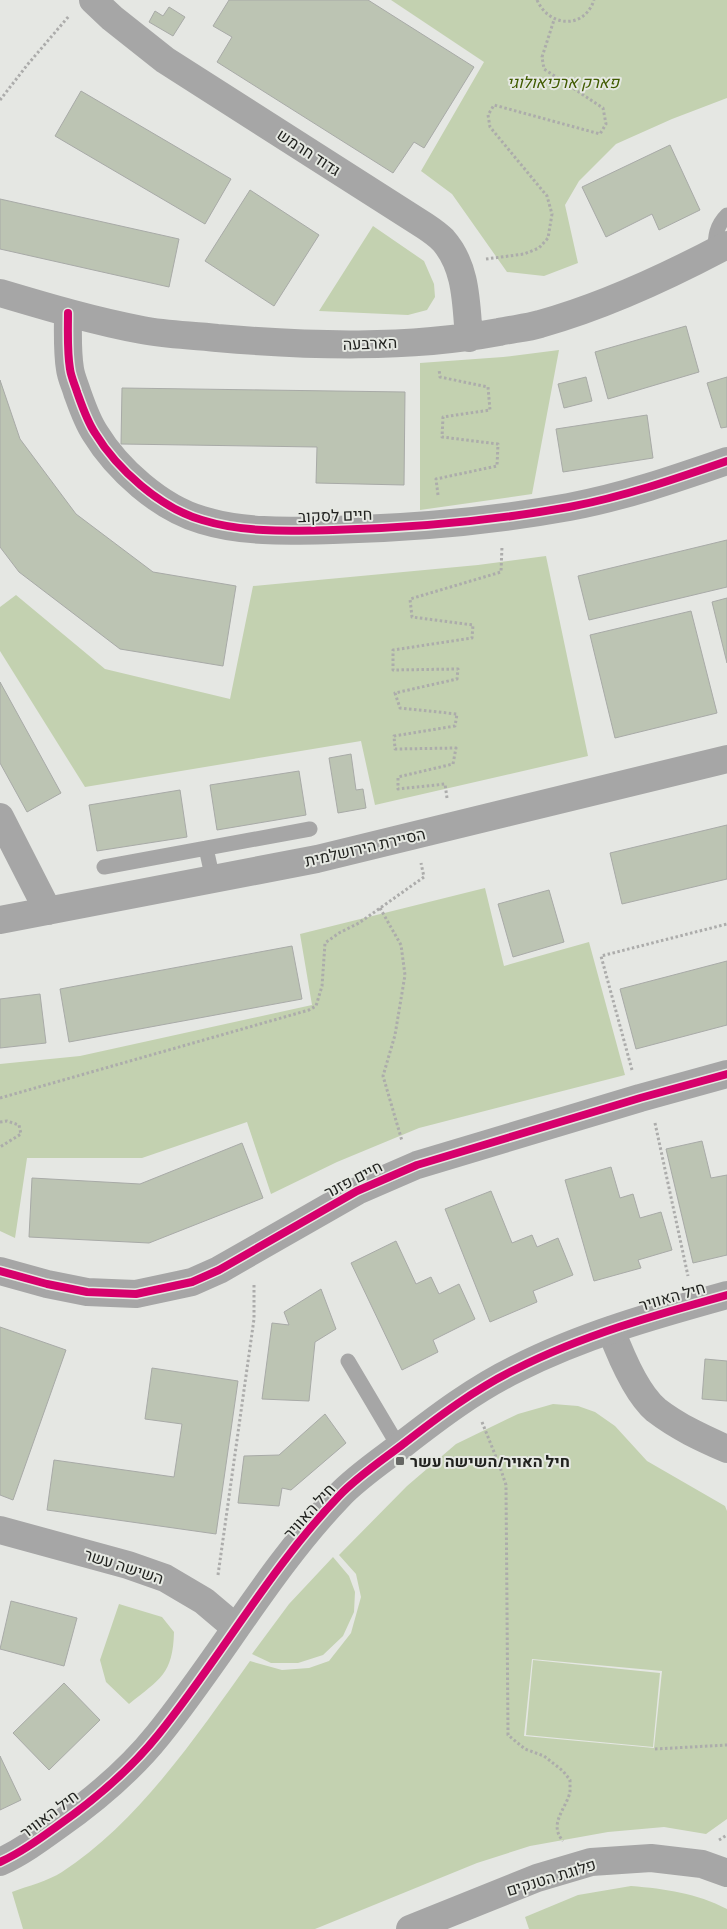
<svg xmlns="http://www.w3.org/2000/svg" width="727" height="1929" font-family="'Zilla Slab',Heebo,serif">
<style>
.green{fill:#c3d1b0;fill-rule:evenodd}
.building{fill:#bcc4b3;stroke:#a8aaa7}
.lines{fill:none;stroke-linecap:round;stroke-linejoin:round}
.path{stroke:#acacab;stroke-width:3;stroke-dasharray:2.5 2.5;stroke-linecap:butt}
.service{stroke:#a6a6a6;stroke-width:15}
.minor{stroke:#a6a6a6;stroke-width:28}
.tertiary{stroke:#a6a6a6;stroke-width:28}
.cycleway-casing{stroke:#e5e8e2;stroke-width:11}
.cycleway{stroke:#d6006c;stroke-width:8}
.poi-dot{fill:#666764;stroke:#e5e8e2;stroke-width:2}
.labels{text-anchor:middle;stroke-width:4;stroke-linejoin:round;paint-order:stroke}
.park-label{font-size:16px;font-style:italic;fill:#405b00;stroke:#e5e8e2}
.street-label{font-size:16px;fill:#21221f;stroke:#e5e8e2}
.poi-label{font-size:16px;font-weight:bold;fill:#21221f;stroke:#e5e8e2;text-anchor:start}
</style>
<rect width="100%" height="100%" fill="#e5e7e3"/>
<path class="green" d="M391,0H727V98L672,119L616,144L579,181L565,205L578,263L544,276L507,272L452,194L421,171L484,62Z
M373,226L424,261L434,284L435,297L427,310L408,315L319,311Z
M559,350L532,494L420,510V363L503,357Z
M546,556L588,756L375,805L361,741L85,787L0,651V607L16,595L105,669L230,699L253,586L478,565Z
M485,888L504,966L589,942L625,1075L419,1128L337,1162L271,1194L247,1122L142,1158H27L15,1238L0,1231V1064L80,1056L312,1005L300,934Z
M553,1404L578,1406L595,1412L615,1426L647,1461L725,1506L727,1511V1819L706,1834L664,1827L608,1832L530,1846L477,1863L315,1929H23L12,1892C28,1886 48,1881 62,1872C138,1823 198,1734 250,1661L282,1670L309,1668L329,1661L351,1633L361,1597L356,1574L339,1555L407,1486L456,1444L518,1414ZM532,1659L662,1671L654,1748L524,1736Z
M333,1557L349,1576L355,1592L354,1612L343,1636L323,1655L298,1663H271L252,1654L289,1604Z
M119,1604L162,1617L174,1632C173,1674 160,1679 129,1704L106,1682L100,1660Z
M533,1660L660,1673L653,1747L526,1735Z
M631,1886C666,1889 696,1893 727,1909V1929H529L525,1917L578,1895Z"/>
<path class="building" d="M229,0H368L474,67L424,148L414,142L393,173L217,62L232,37L213,26Z
M169,7L185,17L173,36L149,22L155,11L163,16Z
M81,91L231,179L205,224L55,136Z
M670,145L700,210L659,230L652,214L606,237L582,187Z
M250,190L319,235L274,306L205,261Z
M0,199L179,239L169,287L0,249Z
M686,326L699,372L608,399L595,352Z
M586,377L592,401L564,408L558,384Z
M727,377V427L721,428L707,383Z
M0,380L20,439L76,514L153,572L236,586L223,666L120,649L19,572L0,547Z
M122,388L405,392L404,485L316,483L317,447L121,444Z
M647,415L653,458L563,472L556,429Z
M727,540V587L589,620L578,576Z
M727,598V663L712,602Z
M691,611L717,713L615,738L590,635Z
M0,682L61,793L27,812L0,763Z
M351,754L356,790L363,789L366,808L338,813L329,758Z
M299,771L306,815L217,830L210,785Z
M180,790L187,837L97,851L89,805Z
M727,825V879L622,904L610,853Z
M549,890L564,942L513,957L498,904Z
M292,946L302,999L69,1042L60,989Z
M727,961V1025L636,1049L620,989Z
M40,994L46,1043L0,1048V999Z
M702,1141L711,1178L727,1175V1255L693,1263L666,1149Z
M242,1143L263,1198L149,1243L29,1237L32,1178L140,1184Z
M611,1167L620,1198L633,1194L640,1218L661,1212L672,1250L638,1260L641,1268L594,1281L565,1180Z
M491,1191L512,1243L532,1235L537,1247L558,1238L573,1275L533,1291L537,1302L490,1322L445,1209Z
M396,1241L416,1284L431,1277L439,1294L459,1284L475,1319L433,1340L438,1352L402,1370L351,1263Z
M321,1289L336,1329L315,1342L309,1401L262,1399L272,1323L289,1325L284,1312Z
M0,1327L66,1350L13,1500L0,1495Z
M705,1359L727,1361V1401L702,1399Z
M152,1368L238,1381L216,1534L47,1510L54,1460L174,1477L182,1424L145,1419Z
M325,1414L346,1443L291,1490L282,1488L279,1506L238,1503L244,1456L279,1455Z
M11,1601L77,1618L64,1666L0,1649Z
M64,1683L100,1720L49,1770L13,1733Z
M0,1756L21,1800L0,1810Z"/>
<g class="lines">
<path class="path" d="M537,0C549,27 584,30 594,0
M0,100L28,64L69,16
M486,259L524,254L539,248L548,238L552,214L547,196L490,127L488,115L494,105L600,134L606,124L603,108L544,69L542,57L554,20
M438,495L436,479L497,466L498,444L442,437L443,417L490,410L488,387L440,377L439,369
M447,798L445,784L398,789V777L453,764L456,748L395,749L394,736L455,726L457,714L400,708L395,693L457,679L458,669L393,670V650L472,638L473,625L412,617L410,599L501,572L502,546
M380,908L401,945L405,975L395,1035L383,1076L402,1141
M632,1070L601,956L727,924
M0,1098L309,1010L316,1006L322,986L325,943L339,933L359,923L424,877L421,863
M0,1122L7,1121L19,1125L21,1134L0,1147
M655,1123L688,1276
M482,1422L500,1467L506,1485L508,1735L525,1749L544,1756L563,1771L570,1780C570,1784 570,1788 570,1792C566,1809 548,1824 563,1841
M218,1575L254,1319V1284
M655,1749L727,1745
M719,1840L727,1835"/>
<path class="service" d="M715,252C715,236 716,226 727,215
M206,848L213,880
M104,867L310,829
M348,1361L399,1447"/>
<path class="minor" d="M93,0L112,18L165,60L425,226C431,230 438,235 443,240C467,267 466,304 469,338
M0,293C47,307 94,321 142,330C167,335 192,335 217,338C310,346 407,349 499,332C512,329 527,328 540,324C605,306 667,277 727,245
M68,313C68,332 67,351 70,369C71,377 75,385 77,392C82,406 87,421 95,433C117,469 160,508 202,520C244,533 290,531 333,530C412,528 492,521 569,507C623,497 675,479 727,461
M0,817L48,911
M0,920L317,859L727,759
M0,1271L47,1284L87,1292L111,1293L136,1294L192,1282L219,1270L357,1191L417,1165L640,1098L727,1074
M611,1330C620,1354 636,1393 656,1410C678,1427 702,1438 727,1449
M410,1929L537,1878L591,1862L651,1858L702,1864L727,1873"/>
<path class="tertiary" d="M0,1530L128,1565L165,1578L204,1601L236,1628
M0,1862C20,1853 38,1840 56,1827C93,1801 130,1770 158,1735C221,1657 270,1568 339,1496C357,1477 381,1461 402,1445C438,1417 475,1389 516,1369C583,1335 655,1315 727,1295"/>
<defs>
<path id="cycleway" d="M68,313C68,332 67,351 70,369C71,377 75,385 77,392C82,406 87,421 95,433C117,469 160,508 202,520C244,533 290,531 333,530C412,528 492,521 569,507C623,497 675,479 727,461
M0,1271L47,1284L87,1292L111,1293L136,1294L192,1282L219,1270L357,1191L417,1165L640,1098L727,1074
M0,1862C20,1853 38,1840 56,1827C93,1801 130,1770 158,1735C221,1657 270,1568 339,1496C357,1477 381,1461 402,1445C438,1417 475,1389 516,1369C583,1335 655,1315 727,1295"/>
</defs>
<use href="#cycleway" class="cycleway-casing"/>
<use href="#cycleway" class="cycleway"/>
</g>
<rect class="poi-dot" x="395" y="1456" width="10" height="10" rx="2.5"/>
<g class="labels">
<g class="park-label">
<text x="563" y="88">פארק ארכיאולוגי</text>
</g>
<g class="street-label">
<text transform="translate(309 152) rotate(33)" y="6">גדוד חרמש</text>
<text transform="translate(370 343) rotate(-2)" y="6">הארבעה</text>
<text transform="translate(335 515) rotate(-2)" y="6">חיים לסקוב</text>
<text transform="translate(365 847) rotate(-13)" y="6">הסיירת הירושלמית</text>
<text transform="translate(353 1179) rotate(-27)" y="6">חיים פזנר</text>
<text transform="translate(672 1296) rotate(-16)" y="6">חיל האוויר</text>
<text transform="translate(309 1511) rotate(-48)" y="6">חיל האוויר</text>
<text transform="translate(124 1566) rotate(18)" y="6">השישה עשר</text>
<text transform="translate(49 1814) rotate(-37)" y="6">חיל האוויר</text>
<text transform="translate(551 1877) rotate(-17)" y="6">פלוגת הטנקים</text>
</g>
<g class="poi-label">
<text x="410" y="1467">חיל האויר/השישה עשר</text>
</g>
</g>
</svg>
